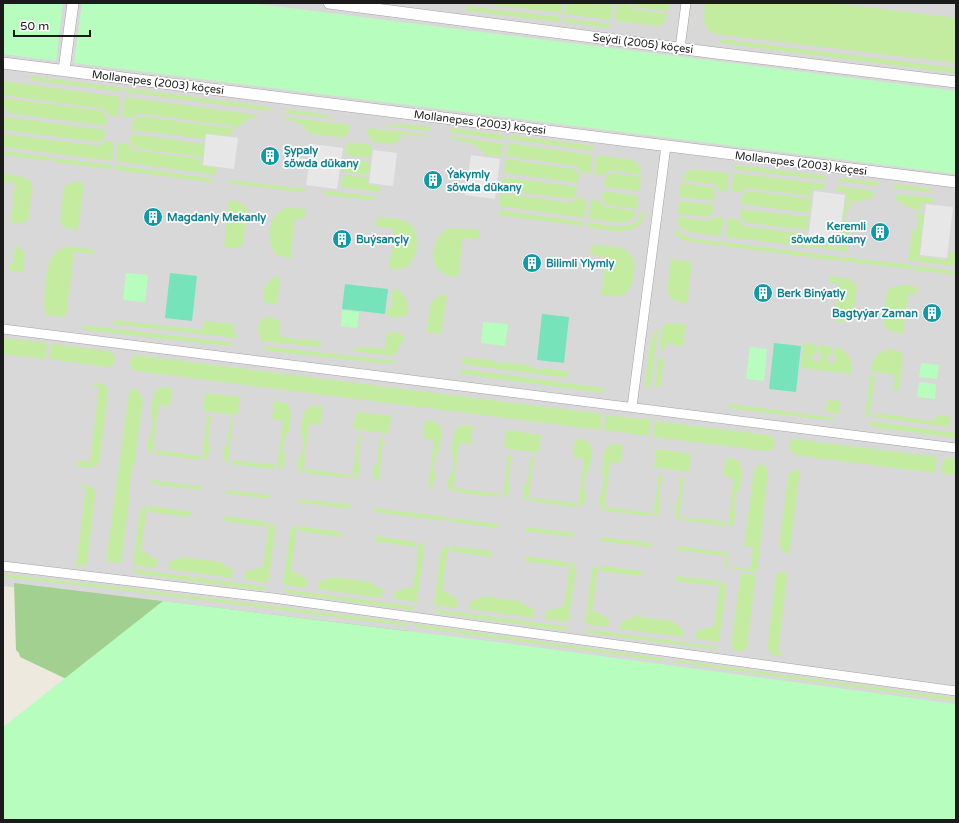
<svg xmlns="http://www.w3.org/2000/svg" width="959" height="823" font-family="'Varela Round',sans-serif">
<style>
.residential{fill:#d9d8d8}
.grass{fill:#c4eca0}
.forest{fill:#a2d091}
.park{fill:#b7fdbd}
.pitch{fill:#76e3bb}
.parking{fill:#e7e7e7}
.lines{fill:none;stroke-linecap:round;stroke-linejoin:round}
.minor-casing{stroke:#a2a2a2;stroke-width:10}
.tertiary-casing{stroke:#a2a2a2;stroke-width:12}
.minor{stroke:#fff;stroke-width:9}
.tertiary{stroke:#fff;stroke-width:11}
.labels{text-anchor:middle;stroke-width:3.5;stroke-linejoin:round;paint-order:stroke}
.street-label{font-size:11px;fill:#1b1b1b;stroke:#fff}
.culture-label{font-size:11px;font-weight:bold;fill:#0d838f;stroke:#fff;text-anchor:start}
</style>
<rect width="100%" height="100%" fill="#ede9df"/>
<path class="residential" d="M3,3H956V707L3,586Z"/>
<path class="grass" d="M477,3H562L561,13Z
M565,3H583L597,5L600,3H613L611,20L564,14Z
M617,3H627L632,9L667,14L664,23L658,26L615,21Z
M630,3H669L668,11L633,7Z
M705,3H834L956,18V63L715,34C700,28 704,15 705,3Z
M466,6L560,17V22L467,11L465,9Z
M563,18L610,24L609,28L563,22Z
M720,39L956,68V73L719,43Z
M31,76L122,88L121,92L30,80Z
M3,81L120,97L118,117L109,115L104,109L3,95Z
M126,88L270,107L269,111L125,92Z
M125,97L258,115V116L246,120L238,127L138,113L132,118L122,117Z
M3,98L102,111L107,118L106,126L8,113L3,106Z
M285,109L321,114L336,119L285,113Z
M139,116L234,129V130L229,136L206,133L205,139L132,130L133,121Z
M7,117L105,130L104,139L99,142L3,130V120Z
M284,117L350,125L349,132L345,135V138L311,134L299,123L284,119Z
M401,124L431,127L430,131L383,126Z
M368,128L430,135L426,137L402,134L401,138L393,145L374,142L367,134Z
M451,128L505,135L504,140L450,132Z
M3,134L98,146L105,141L114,142L112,161L3,147Z
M131,134L204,144L203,157L135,148L130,142Z
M509,135L594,146L593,151L508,139Z
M449,136L503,144L501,157L485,155C477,142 463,141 449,139Z
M347,142L372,145L370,158L345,155Z
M118,143L128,144L133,150L202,159V165L214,167L216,170V175L116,161Z
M508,143L592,155L590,174L581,172L576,166L506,156Z
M3,151L50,157L49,161L3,155Z
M597,155L632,160L640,166L641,175L610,170L604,175L594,174Z
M54,158L111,165V169L53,162Z
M345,159L370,162L368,175L343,172Z
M506,159L574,169L579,175L578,183L504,173Z
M115,165L215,179L210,182L115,170Z
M735,165L820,175L825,177V180L734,169Z
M691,169L729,173L727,191L719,190L714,184L682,180L684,174Z
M3,173L26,178L32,183L29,217L26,221L21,223L10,222L12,206H13L15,183L3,182Z
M611,173L641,177L639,191L604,187L605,178Z
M734,173L825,184L824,189L821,190L812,189L811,196L746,188L741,192L731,191Z
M343,175L368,178L367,184L378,186L380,189V192L341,187Z
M503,177L577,187L576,196L571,199L501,190Z
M841,178L879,182L878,186L837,181Z
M228,180H229L307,189L305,191L300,192L235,184L230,183Z
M73,182H84L78,230C71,229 62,229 60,221L64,187Z
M681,183L711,187L715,191L714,201L679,197Z
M894,184L926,188L934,193L894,188Z
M835,186L874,191L873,197L857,202L845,201L846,193L836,191Z
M321,190L378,197L371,200L326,195Z
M603,191L638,196L637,209L607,205L602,199Z
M748,191L811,199L809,213L741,204L742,195Z
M501,193L570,203L577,198L586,199L584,218L499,206Z
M896,194L935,198L932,203H922L921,210L909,208L895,199Z
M229,200L240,202L248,209L243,243C239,250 231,248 224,247Z
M591,200L600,201L605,207L636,211C633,230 601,220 588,218Z
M679,201L714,205L712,215L708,217L677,214Z
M845,203L853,204C847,210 841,217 850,225L847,252L836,250V245H840Z
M286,208L306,209L304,219L296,218L295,222H294L291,258C286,257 280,257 276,254C267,246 268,224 276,215C278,212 282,210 286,208Z
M741,209L809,217L807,230L743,222L740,217Z
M499,210L583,222V226L498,215Z
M641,212L645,213C641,240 605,229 587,227V222C603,224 638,235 641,212Z
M914,212L924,214L918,262L908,260L912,232C920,227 920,219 914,212Z
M377,217C385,218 397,218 405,221C422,228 420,261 404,268C399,270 394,269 389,269L391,252H392L394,229L376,226Z
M677,217L708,221L716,217L724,218L721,236L688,232L682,229L678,224Z
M728,218L737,219L742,226L807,234L806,241L833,244V250L726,237Z
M450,228L480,230L478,239L463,238L458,277C453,276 447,276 442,273C427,264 434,232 450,228Z
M675,229C688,241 706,240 722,242L721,246L686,241L675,235Z
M724,242L840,257V261L724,246Z
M15,245L20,248L25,254L23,272L10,271V264H13Z
M591,245C600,246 618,245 625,250C629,252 633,258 634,262C636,270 632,289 625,294C618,298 609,296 601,295L606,258L596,256V254L590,253Z
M66,247L92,249L96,254L74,252L66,317L46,315C42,308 46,269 50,261C53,253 59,249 66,247Z
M949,252L956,253V266L919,262L920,256L948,260Z
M842,257L911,265V269L841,261Z
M671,259L692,262L687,304L673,300L667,293Z
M914,266L956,271V275L913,270Z
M280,276L277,304L266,303C257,292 269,278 280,276Z
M830,276L850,279L857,286L853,316L847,322L834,321L839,284L830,283Z
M906,285L917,287L916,295L908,294L903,334C895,333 889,332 883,325L887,290L896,286Z
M393,288C405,291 411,306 406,316H399V318L387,316L388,307H391Z
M447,294L441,334L426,332L431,302L439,296Z
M267,317L275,318L280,321L279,334L282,335V337L293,338V339L301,340V339L321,341L320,347L262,341C258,334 256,325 262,319Z
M113,320L202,330L204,321L234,324L233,330L235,331L234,335H237V338L113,324Z
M668,323L686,324L683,346L666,344L665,350L659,349L663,325Z
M81,325L236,343L228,346L85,330Z
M656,329H658L650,389H647C644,378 650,338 656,329Z
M387,332L400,333L404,337V344H400L395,356L353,351L354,347L364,348L365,347L385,349Z
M3,338L47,343L45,359L3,354Z
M804,343L817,345L816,352L812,356V359L816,362L819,361L821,358V355L818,353L819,345L832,347L831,354L827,358L829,363L831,364L835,362L836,357L833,355L835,347C849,350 853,361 852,374L801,368Z
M51,344L108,351L114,355L115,358L113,365L106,367L49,359Z
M262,346L396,361L390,364L268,351L265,349Z
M890,349L900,351L903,355L899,391L893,390L895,375L871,371C872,359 877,351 890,349Z
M135,355L602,414L600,430L136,371L133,370L129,364L132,357Z
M463,357L495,361V363L504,364V362L532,366V368L542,370L543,368L568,371L567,378L462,364Z
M658,358H664L660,389L655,386Z
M461,369L604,388V393L460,374Z
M870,375L875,376L869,417L865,416Z
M93,382C101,383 108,384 108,394L99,463C93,470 86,467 77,466L78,460L90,462L99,387L93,386Z
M160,387L172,388L170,406L159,405L152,454L148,451V438L151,436L153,420L151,414L153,396L155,392Z
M136,388L143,400L134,467H132L129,493H130L121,563L106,561L129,393L132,389Z
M205,393L240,397L238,415L203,411Z
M827,400L840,401L839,414L826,412Z
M274,401L287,403L290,409L291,414L289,431L285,436L283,452L285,455L284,464L282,468L277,469L283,421L272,419Z
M729,404L836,418L831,420L818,419L728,408Z
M310,406L323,407L320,425L309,424L303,473C296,470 298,463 299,457L302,455L304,440L301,433L303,415L305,411Z
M356,412L391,416L388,434L353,429Z
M874,413L934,421L936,415L951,417L949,427L874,417Z
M606,415L651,420L649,436L604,430Z
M207,416H211L208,443L210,446L207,458L202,460Z
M230,419H233L228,463L223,460L224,447L227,445Z
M425,420L436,422L439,425L442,430L439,450L436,455L433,471L436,474L433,487L428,488L434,440L423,438Z
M655,421L768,435L774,439L775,442L773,449L766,451L653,437Z
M867,421L956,433V438L880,428L870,425Z
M461,425L473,426L471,444L459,443L453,492C446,489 448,482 449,476L452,474L454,458L451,452L454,434L456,430Z
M506,430L541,435L538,453L504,448Z
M358,435H361L358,462L360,465L358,476L352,479Z
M380,438H384L378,482L374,479V466L377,464Z
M575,439L587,441L591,447L592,451L589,469L585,475L584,490L586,493L585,502L583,505L578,507L584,459L573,457Z
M794,439L937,457L935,473L795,455L790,451C788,446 789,442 794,439Z
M611,444L623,445L621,463L610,462L604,511C597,507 599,501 600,495L602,493L604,477L602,471L604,453L606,449Z
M656,449L691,454L689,472L654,467Z
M155,450L200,456L199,460L155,454Z
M508,454H512L508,481L510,484L508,495L503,498Z
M531,456L534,457L528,501L524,498V485L527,483Z
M726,458L738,460L742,470L740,488L736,493L734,509L736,512L733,525L728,526L734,478L723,476Z
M943,458L956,459V475L941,473Z
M231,460L275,465L274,469L231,464Z
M758,465H763L766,466L768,472L757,572L725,568L724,566L725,556L676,550L677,546L728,553L726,567L750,569L753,547L744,546L754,470Z
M306,469L350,475V478L305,473Z
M794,470H800L789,554L782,551L780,544V539L788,478L789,474Z
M659,473H662L659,500L661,503L658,515L653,517Z
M681,475L684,476L679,520L675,517V504L678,502Z
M152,480L202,487L201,490L151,484Z
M81,483L92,487L95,492V496L87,562C84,567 82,567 76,566L86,488L81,487Z
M456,488L500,494V497L455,492Z
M225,490L270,495V499L225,493Z
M532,498L576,503L575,507L531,501Z
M299,499L351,505L350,509L298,502Z
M147,506L141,551C147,552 151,558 158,560L156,568L133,565L140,511L143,507Z
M150,506L191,512L190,517L149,512Z
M606,507L651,513L650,516L606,511Z
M374,508L446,517V521L374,512Z
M225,516L266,522V527L224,521Z
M682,517L726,522V526L682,520Z
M449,518L498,524L497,528L448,521Z
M269,522L273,524L275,530L268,583L244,579L245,571C252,571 257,567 263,567Z
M293,526H297L291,571C297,572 301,577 307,579L306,588L283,585L290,531Z
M299,526L341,532L340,537L299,531Z
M525,527L573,533V537L525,531Z
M375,536L416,542L415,547L374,541Z
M601,537L652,543L651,547L600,541Z
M419,542L423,544L424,550L417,602L393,599L395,591C402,591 406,587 413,587Z
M444,546H448L442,591C448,592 452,597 458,599L457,608L434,605L441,551Z
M451,546L492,551L491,557L450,551Z
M526,556L567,562L566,567L525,561Z
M183,557L221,562L226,567L233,569L232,578L168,569L170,561L176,560Z
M570,562L574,564L576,570L568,622L545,619L546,611C553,610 557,607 564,607Z
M594,566H598L592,611C599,612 602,617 609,619L608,627L585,624L592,571Z
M601,566L642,571V576L600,571Z
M133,569L267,587L265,589L261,590L138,574L135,573Z
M781,571H785L787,578L778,651L782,652L781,656L771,654L768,649V644L775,581L776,576Z
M741,573L756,575L747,646L746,649L740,652C734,651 732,649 731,644Z
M3,574L120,587L407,623V626L120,590L3,577Z
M676,576L718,581L717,586L676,581Z
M332,577L371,582L376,587L383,589L381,598L318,589L319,581L326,580Z
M720,582L725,584L726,590L719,642L695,639L696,631C703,630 708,626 714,627Z
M282,589L417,607L415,609L410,610L287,593Z
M483,596L522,602L527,607L534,609L533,618L469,609L470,601L477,600Z
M433,609L568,627L566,629L561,630L438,613Z
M634,616L673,621L678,626L684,629L683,637L620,629L621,621L628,620Z
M415,624L667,659L662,661L414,627Z
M584,629L718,647L717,649H712L589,633L585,632Z
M676,660L956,698V701L671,662Z"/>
<path class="forest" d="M14,583L409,631L79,685L20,657L19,653L16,650Z"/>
<path class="park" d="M3,3H63L56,61L3,54Z
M82,3H250L956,91V174L74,63Z
M126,273L148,275L145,302L123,300Z
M342,310L359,312L357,328L341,326Z
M483,322L508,324L505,346L481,343Z
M750,347L767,349L764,381L746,379Z
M921,363L939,365L937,379L919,377Z
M919,382L936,384L935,399L917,397Z
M163,601L505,643L956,704V820H3V727Z"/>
<path class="pitch" d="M170,273L197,276L192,321L165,318Z
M345,284L388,289L385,314L342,309Z
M542,314L569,317L564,363L537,360Z
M774,343L801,346L796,392L769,389Z"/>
<path class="parking" d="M206,134L238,138L234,169L203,165Z
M312,144L343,148L337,189L306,185Z
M373,150L397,153L393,186L369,183Z
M471,155L500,159L495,199L465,195Z
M814,191L845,195L839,243L808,240Z
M926,204L953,207L947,258L920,255Z"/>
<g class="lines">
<defs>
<path id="minor" d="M680,48L686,3
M3,329L956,448
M632,407L666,146
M3,566L273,598L956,691"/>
<path id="tertiary" d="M329,3L716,53L956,82
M3,63L956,182
M64,70L73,3"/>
</defs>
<use href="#minor" class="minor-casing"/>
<use href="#tertiary" class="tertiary-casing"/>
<use href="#minor" class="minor"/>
<use href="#tertiary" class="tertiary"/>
</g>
<defs>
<symbol id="building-disc" viewBox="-11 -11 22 22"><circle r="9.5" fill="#0f9aa8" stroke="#fff"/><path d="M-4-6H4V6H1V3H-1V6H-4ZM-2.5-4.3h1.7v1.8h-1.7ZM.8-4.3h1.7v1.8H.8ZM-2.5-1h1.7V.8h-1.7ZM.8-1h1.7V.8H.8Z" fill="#fff"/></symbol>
</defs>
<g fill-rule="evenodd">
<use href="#building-disc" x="259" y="145" width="22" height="22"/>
<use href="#building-disc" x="422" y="169" width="22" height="22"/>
<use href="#building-disc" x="142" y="206" width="22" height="22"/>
<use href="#building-disc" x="869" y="221" width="22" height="22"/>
<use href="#building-disc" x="331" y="228" width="22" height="22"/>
<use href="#building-disc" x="521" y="252" width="22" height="22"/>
<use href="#building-disc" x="752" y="282" width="22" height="22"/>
<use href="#building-disc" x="921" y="302" width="22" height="22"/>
</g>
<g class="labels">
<g class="street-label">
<text transform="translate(643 43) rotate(7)" y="4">Seýdi (2005) köçesi</text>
<text transform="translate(158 82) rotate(7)" y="4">Mollanepes (2003) köçesi</text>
<text transform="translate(480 122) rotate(7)" y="4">Mollanepes (2003) köçesi</text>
<text transform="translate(801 163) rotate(7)" y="4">Mollanepes (2003) köçesi</text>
</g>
<g class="culture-label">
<text x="284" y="154">Şypaly<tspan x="284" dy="13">söwda dükany</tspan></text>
<text x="447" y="178">Ýakymly<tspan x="447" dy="13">söwda dükany</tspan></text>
<text x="167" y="221">Magdanly Mekanly</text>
<text x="866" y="230" text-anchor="end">Keremli<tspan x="866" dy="13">söwda dükany</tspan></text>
<text x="356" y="243">Buýsançly</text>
<text x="546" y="267">Bilimli Ylymly</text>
<text x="777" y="297">Berk Binýatly</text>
<text x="918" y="317" text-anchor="end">Bagtyýar Zaman</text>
</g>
</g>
<rect width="959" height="823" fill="none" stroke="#1b1b1b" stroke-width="8"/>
<path d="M14 30v6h76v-6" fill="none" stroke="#1b1b1b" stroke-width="2"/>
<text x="20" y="30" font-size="12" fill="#1b1b1b" stroke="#ffffff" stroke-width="3" paint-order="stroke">50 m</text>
</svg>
